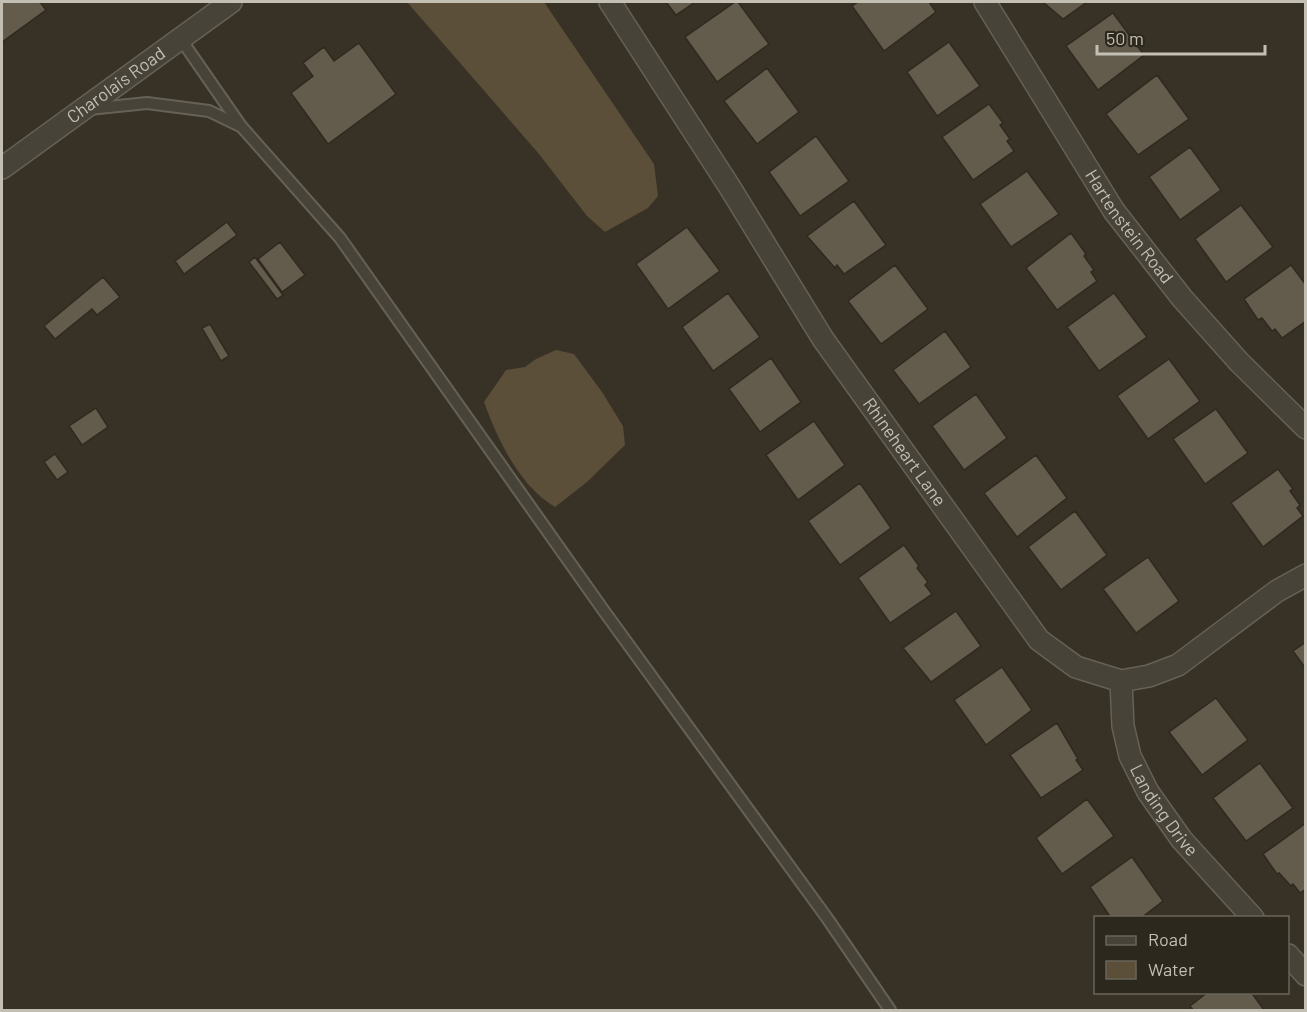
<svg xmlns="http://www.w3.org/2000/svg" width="1307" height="1012" font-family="Barlow,sans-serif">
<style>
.water{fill:#5b4f39}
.building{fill:#635c4d;stroke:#2f2a1f;stroke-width:1.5}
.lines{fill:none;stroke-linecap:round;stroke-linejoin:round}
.service-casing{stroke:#666156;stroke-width:14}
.minor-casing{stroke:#666156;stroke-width:24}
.service{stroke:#484338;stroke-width:10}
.minor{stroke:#484338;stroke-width:21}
.labels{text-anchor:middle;stroke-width:4.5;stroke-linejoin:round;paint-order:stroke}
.street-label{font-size:18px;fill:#c4bfb3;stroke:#2d281d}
</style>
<rect width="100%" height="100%" fill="#383125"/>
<path class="water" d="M407,2H544L654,164L658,196L648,208L605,232L587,216L539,154Z
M556,350L574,354L602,392L623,426L625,445L587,482L555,507C519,486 498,440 484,402L506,370L525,367L536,359Z"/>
<path class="building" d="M2,2H40L46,10L2,42Z
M666,2H695L676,15Z
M735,2H738L769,44L717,82L685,37Z
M858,2H929L936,12L884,51L852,6Z
M1043,2H1087L1063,19Z
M1113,13L1144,55L1098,90L1066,46Z
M949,42L980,86L937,116L907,72Z
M359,43L396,94L328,144L291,93L313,76L303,63L324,47L334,61Z
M767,68L799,112L757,144L724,101Z
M1157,75L1189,119L1138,155L1106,114Z
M989,104L1003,123L1000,125L1010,139L1007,141L1014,151L973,180L942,137Z
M816,136L849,181L800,216L769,172Z
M1190,147L1221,190L1180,220L1149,177Z
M1027,171L1059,214L1011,247L980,204Z
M854,201L886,245L844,274L837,265L835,268L807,236Z
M1241,205L1273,247L1226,282L1195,239Z
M227,222L237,235L184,274L175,261Z
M687,227L720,271L668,309L636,264Z
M1071,233L1086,254L1084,256L1094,270L1091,272L1097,281L1057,310L1026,268Z
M280,242L305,275L282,292L258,259Z
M255,257L283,295L277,299L249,262Z
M895,265L928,309L881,344L848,301Z
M1291,265L1306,285V321L1282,338L1275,329L1272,331L1262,318L1258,320L1244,299Z
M103,277L120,297L97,315L92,309L55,339L44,326Z
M728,293L760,337L713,371L682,327Z
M1114,293L1147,337L1099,371L1067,327Z
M210,324L229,356L221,361L202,328Z
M945,331L971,367L919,404L893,370Z
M771,358L801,402L760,432L729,389Z
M1169,359L1200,401L1148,439L1117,396Z
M976,394L1007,438L964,470L932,426Z
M96,408L108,427L82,445L69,426Z
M1216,409L1248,453L1205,484L1173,439Z
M814,421L845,465L798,500L766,455Z
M55,454L68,472L57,480L44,462Z
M1036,455L1067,498L1017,537L984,493Z
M1278,469L1293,489L1290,491L1300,505L1297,508L1303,516L1263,547L1231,503Z
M860,483L891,528L840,565L808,521Z
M1075,511L1107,555L1061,590L1028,547Z
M904,545L919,566L917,568L928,582L925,585L932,594L890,623L858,578Z
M1148,557L1179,601L1136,633L1103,589Z
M956,611L981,646L931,682L903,648Z
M1306,642V669L1293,651Z
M1002,667L1032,710L986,745L954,700Z
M1216,698L1248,740L1202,775L1169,732Z
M1057,723L1078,759L1076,760L1083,770L1041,798L1010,755Z
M1260,763L1293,808L1246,841L1213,798Z
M1087,799L1114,836L1062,874L1036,838Z
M1306,823V889L1300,893L1293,884L1291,886L1279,873L1277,874L1263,854Z
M1132,857L1163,901L1141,918H1111L1090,887Z
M1208,992H1251L1264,1010H1193L1190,1006Z"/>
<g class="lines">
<defs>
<path id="service" d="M180,38L241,126L340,238L604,611L827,918L890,1010
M89,109L147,103L209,111L240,126"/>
<g id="minor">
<path id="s1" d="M610,2L729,186L823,339L1039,640L1076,667L1121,681L1149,676L1178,665L1277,591L1306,575"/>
<path id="s2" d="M985,2L1114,211L1182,298L1239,362L1306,428"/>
<path id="s3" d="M2,168L231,2"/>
<path id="s4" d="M1121,681L1123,726L1130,756L1148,792L1182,840L1253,918"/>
<path d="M1288,955L1306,975"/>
</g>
</defs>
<use href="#service" class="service-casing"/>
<use href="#minor" class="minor-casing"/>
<use href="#service" class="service"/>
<use href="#minor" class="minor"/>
</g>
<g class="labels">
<g class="street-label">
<text dy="6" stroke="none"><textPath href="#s3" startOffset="141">Charolais Road</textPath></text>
<text dy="6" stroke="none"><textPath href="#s2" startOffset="267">Hartenstein Road</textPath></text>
<text dy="6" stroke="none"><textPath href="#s1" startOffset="538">Rhineheart Lane</textPath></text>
<text dy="6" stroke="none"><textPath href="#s4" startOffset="140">Landing Drive</textPath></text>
</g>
</g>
<rect width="1307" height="1012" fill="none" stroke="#c4bfb3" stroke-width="6"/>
<rect x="1094" y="916" width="195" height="78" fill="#2d281d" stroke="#696459" stroke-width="1.5"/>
<rect x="1106" y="936" width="30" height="9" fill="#484338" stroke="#696459" stroke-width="1.5"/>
<text x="1148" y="946" font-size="18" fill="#c4bfb3">Road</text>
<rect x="1106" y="961" width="30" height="18" fill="#5b4f39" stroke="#696459" stroke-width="1.5"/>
<text x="1148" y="976" font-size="18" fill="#c4bfb3">Water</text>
<path d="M1097 45v9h168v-9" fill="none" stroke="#c4bfb3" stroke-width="3"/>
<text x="1106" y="45" font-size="18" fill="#c4bfb3" stroke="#2d281d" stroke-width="4.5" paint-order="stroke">50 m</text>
</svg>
